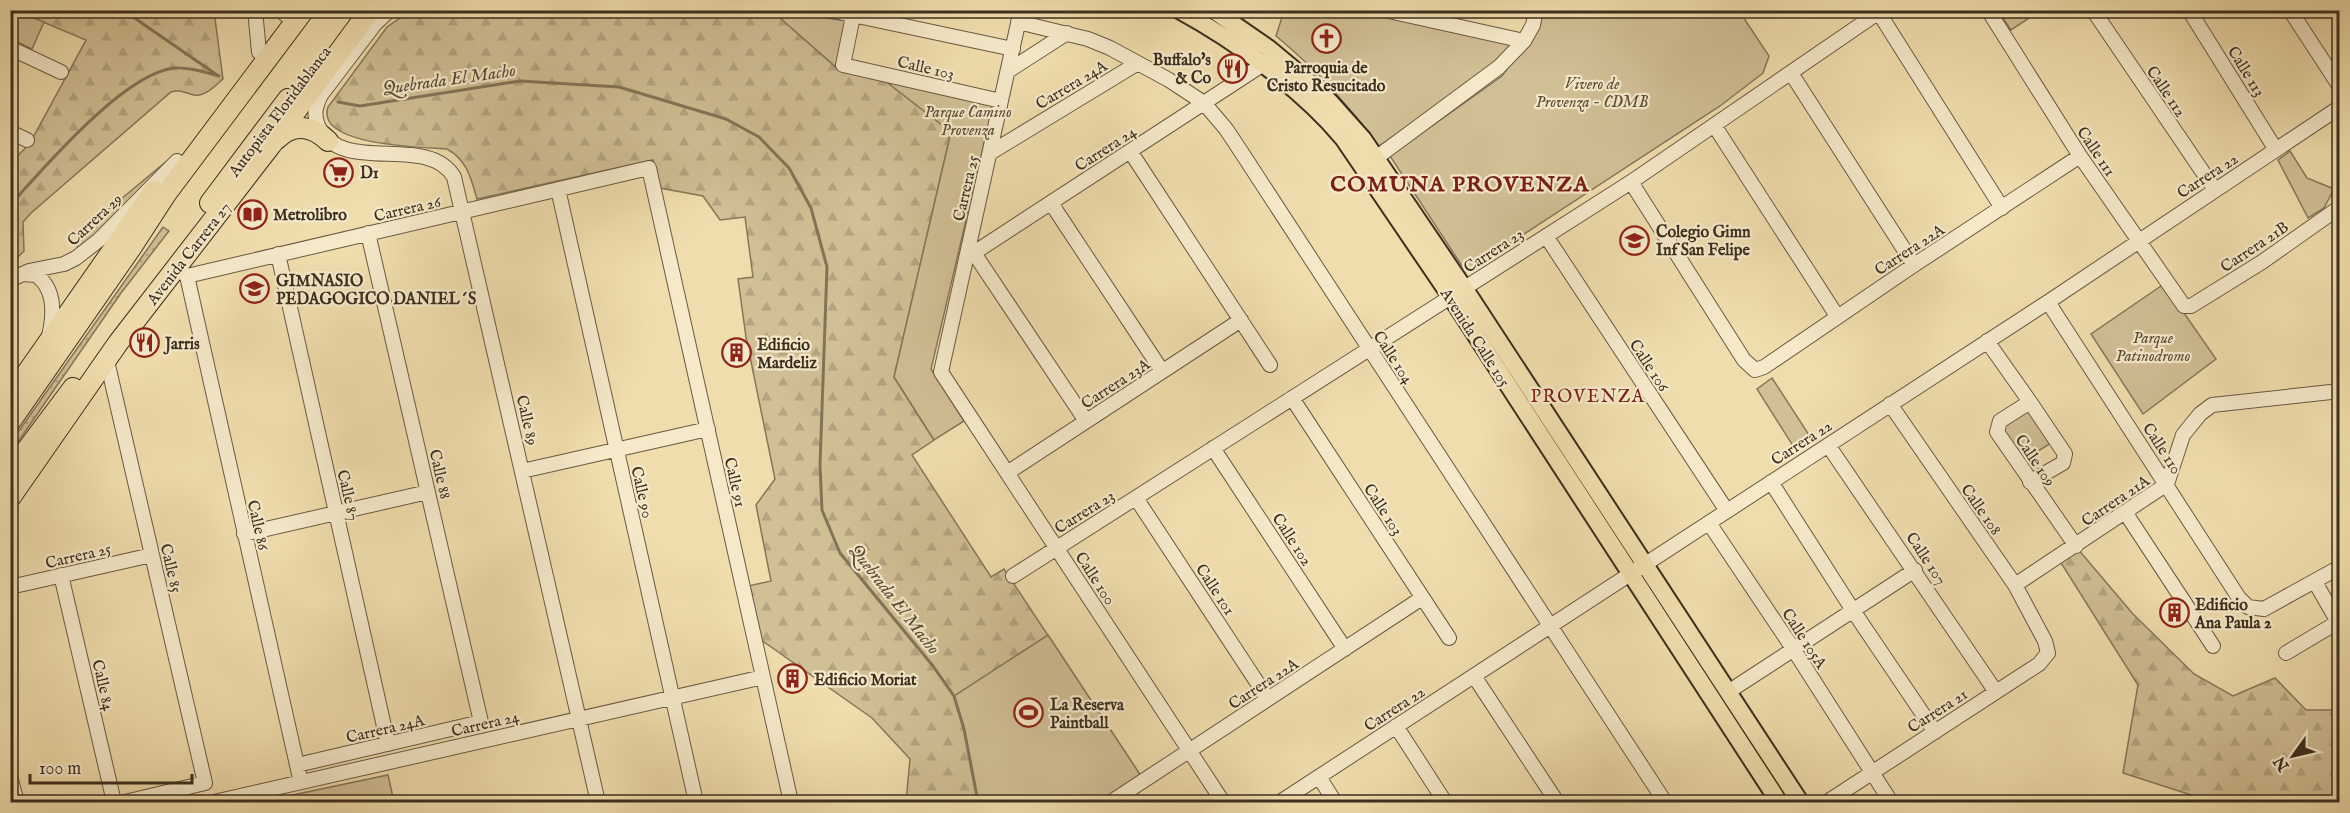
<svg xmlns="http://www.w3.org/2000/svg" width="2350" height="813" font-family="'IM FELL English',serif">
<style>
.grass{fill:url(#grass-dots);stroke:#86775a;stroke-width:1.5}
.forest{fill:url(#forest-firs);stroke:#86775a;stroke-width:1.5}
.park{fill:#d1bf95;stroke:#86775a;stroke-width:1.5}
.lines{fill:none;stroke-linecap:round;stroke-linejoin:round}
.stream{stroke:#837457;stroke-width:3}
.minor-casing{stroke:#695a42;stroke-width:16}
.major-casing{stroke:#3c2f1f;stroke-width:20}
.highway-casing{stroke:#3c2f1f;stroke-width:22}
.minor{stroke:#f5e9ca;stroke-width:14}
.major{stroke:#f0ddad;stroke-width:16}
.highway{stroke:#f0ddad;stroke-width:20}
.labels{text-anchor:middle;stroke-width:4.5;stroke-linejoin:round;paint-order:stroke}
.poi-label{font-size:16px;font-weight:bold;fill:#3c2f1f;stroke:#f5e9ca;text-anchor:start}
.street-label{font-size:16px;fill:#3c2f1f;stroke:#f5e9ca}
.park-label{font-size:16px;font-style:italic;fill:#5a4c37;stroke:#f5e9ca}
.water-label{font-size:18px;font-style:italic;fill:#5a4c36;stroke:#f5e9ca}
.neighbourhood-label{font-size:18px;letter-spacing:1.5px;fill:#7a1f14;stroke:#f5e9ca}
.district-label{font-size:22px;font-weight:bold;letter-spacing:1.5px;fill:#7a1f14;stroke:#f5e9ca}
</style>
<defs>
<pattern id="grass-dots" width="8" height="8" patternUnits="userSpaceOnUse" patternTransform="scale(1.5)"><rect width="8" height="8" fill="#d1bf95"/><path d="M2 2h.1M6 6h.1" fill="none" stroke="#b4a480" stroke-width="1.8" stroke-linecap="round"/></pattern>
<pattern id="forest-firs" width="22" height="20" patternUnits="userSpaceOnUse" patternTransform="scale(1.5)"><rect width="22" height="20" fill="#d1bf95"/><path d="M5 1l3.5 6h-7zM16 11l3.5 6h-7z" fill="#b4a480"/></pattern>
</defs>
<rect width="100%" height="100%" fill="#f0ddad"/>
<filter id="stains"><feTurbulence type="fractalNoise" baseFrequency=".00333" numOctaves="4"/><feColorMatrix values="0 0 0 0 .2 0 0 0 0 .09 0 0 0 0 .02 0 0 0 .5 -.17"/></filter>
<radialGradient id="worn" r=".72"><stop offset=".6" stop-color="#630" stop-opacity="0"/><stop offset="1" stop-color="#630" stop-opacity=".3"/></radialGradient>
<path class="grass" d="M174,155L76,254L78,244L85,229Z
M163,227L169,231L121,293L11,452V442Z"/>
<path class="forest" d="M486,10L513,17H528L593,10H772L837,68L884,80L951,132L894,377L934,440L912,455L991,577L1004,569L1141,776L1120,802H906L910,759L872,718L761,640L748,586L771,581L756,505L775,479L746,337L738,279L753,277L745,217L720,220L703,196L660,188L653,160L477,199C471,178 467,160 447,149C423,147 315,146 328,107L387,27L410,11Z
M17,11H214L223,79C215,86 205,97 194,95C185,93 180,89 171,92L31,213L23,222L24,251L11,264V163L30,143L86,40Z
M2077,548L2133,614L2194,674L2233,696L2275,678L2306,710H2339V802H2213L2123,773L2138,685L2056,555Z"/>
<path class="park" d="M11,10L17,11L44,22L32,49L11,39Z
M1356,10L1518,45L1495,65L1379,146C1349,106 1315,68 1276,36L1284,11Z
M772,11L848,21L837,68Z
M1538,11H1743L1745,20L1769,56L1763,73L1720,106L1466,272L1390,156L1502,76L1534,31Z
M1998,11H2040L2011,30Z
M884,80L993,106L931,369L964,421L934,440L894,377L951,132Z
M2290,151L2307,178L2334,189L2324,208L2308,218L2278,160Z
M2164,284L2216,359L2143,414L2091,334Z
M1772,378L1811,438L1795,449L1757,389Z
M2030,406L2054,441L2018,464L1995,428Z
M1048,635L1141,776L1111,802H978L964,729L954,696Z
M388,775L394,802H259Z"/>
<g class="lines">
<path class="stream" d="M123,10L217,75
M338,102L360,106L520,81L619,87L726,119L759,137L789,168L811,208L827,267L820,465L822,510L840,553L933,666L954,696L964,729L978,802
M10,205C44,168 123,74 174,68C189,67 204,72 219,76"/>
<defs>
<path id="minor" d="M255,10L259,52
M280,10L286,15
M390,10L375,24L321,95C316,105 313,114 318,126C342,177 427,132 454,177L598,802
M829,10L1013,49
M1021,10L941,372L1223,802
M1384,10L1524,41
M1988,10L2080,156L2184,306H2191L2262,262L2340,207
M2093,10L2215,190
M2189,10L2276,150
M2290,10L2340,87
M1879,13L2002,208
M853,16L843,65L1001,101
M1018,22L1088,39L1110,48L1169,80L1204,103L1226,129L1240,150L1665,802
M10,48L61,72
M1008,71L1067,33
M1791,73L1914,265
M1714,125L1837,316
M10,132L27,140
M1130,151L1270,365
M990,153L1138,63
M1376,158L1499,67L1524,41L1533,25L1536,10
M1631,182L1744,360L1755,370L1764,367L1914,265L2080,156
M558,189L696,802
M1051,203L1162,371
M1546,236L1727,511
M974,253L1086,421
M278,254L388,744
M966,258L1262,65
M176,267L187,276L649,168L791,802
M23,274L36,275C56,289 54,315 49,336
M187,276L299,774
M10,280L29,271L64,264L76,258L99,240L177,161
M2048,302L2239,598L2248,607L2264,609L2340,567
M1987,341L2030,402L2000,421L1997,432L2076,546
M107,361L205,783L125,802
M1292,398L1449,638
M2030,402L2065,454L2063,463L2030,482
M1828,445L1996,692
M1213,448L1345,649
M522,471L708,429
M1007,473L1241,320
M1771,482L1854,612L1935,732
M1136,498L1268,699
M2125,512L2213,646
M1709,523L1794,650L1891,802
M244,534L428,492
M61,575L114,802
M1013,576L1631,182L1882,10
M2015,585L2167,484L2183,435L2200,414L2212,405L2340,391
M10,587L152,555
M2286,653L2338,622L2315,582
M1474,676L1557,802
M1728,692L1915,570
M1396,726L1445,802
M297,765L481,722L368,233
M10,776L17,802
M1319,777L1335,802
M214,802L763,677
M1111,802L1422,598
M1280,802L2048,302L2340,107
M1827,802L2039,664L2048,653L2045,641L2015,585L1890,404"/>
<path id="major" d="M1179,10C1236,41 1302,89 1343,138L1451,297L1779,802
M1213,10L1268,48L1310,83L1330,102L1363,139L1470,297L1800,802"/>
<path id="highway" d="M277,139C293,122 313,126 328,141
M210,203L288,99
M10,397L154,191
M10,422L131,248L166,194L304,10
M10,472L73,388
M10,498L118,343L271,145L370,10"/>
</defs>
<use href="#minor" class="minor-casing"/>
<use href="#major" class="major-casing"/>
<use href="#highway" class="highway-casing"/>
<use href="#minor" class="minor"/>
<use href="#major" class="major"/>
<use href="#highway" class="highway"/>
</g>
<defs>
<symbol id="church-ring" viewBox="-11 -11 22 22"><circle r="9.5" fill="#f5e9ca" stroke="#8f2418" stroke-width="1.5"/><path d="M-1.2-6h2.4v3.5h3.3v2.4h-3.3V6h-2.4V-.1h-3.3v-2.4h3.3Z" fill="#8f2418"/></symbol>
<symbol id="restaurant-ring" viewBox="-11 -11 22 22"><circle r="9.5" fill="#f5e9ca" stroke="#8f2418" stroke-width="1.5"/><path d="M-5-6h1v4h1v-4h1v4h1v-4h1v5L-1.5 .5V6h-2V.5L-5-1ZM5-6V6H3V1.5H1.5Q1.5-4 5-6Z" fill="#8f2418"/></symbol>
<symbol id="supermarket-ring" viewBox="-11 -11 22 22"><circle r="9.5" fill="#f5e9ca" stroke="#8f2418" stroke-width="1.5"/><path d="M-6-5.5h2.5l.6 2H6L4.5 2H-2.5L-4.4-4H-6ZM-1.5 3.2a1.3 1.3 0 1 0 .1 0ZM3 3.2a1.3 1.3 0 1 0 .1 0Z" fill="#8f2418"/></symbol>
<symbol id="library-ring" viewBox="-11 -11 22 22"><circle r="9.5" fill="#f5e9ca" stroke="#8f2418" stroke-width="1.5"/><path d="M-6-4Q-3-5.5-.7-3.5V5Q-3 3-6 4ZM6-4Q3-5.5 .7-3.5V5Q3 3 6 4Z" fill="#8f2418"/></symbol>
<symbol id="school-ring" viewBox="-11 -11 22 22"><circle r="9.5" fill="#f5e9ca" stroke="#8f2418" stroke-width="1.5"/><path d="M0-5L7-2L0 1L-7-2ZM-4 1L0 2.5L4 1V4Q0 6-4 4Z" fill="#8f2418"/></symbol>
<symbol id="building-ring" viewBox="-11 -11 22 22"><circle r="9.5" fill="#f5e9ca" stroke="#8f2418" stroke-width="1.5"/><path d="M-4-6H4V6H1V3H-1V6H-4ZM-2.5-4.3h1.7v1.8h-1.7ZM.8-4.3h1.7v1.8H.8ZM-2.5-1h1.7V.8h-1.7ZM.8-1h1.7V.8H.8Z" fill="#8f2418"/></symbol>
<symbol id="stadium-ring" viewBox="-11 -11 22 22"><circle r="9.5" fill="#f5e9ca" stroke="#8f2418" stroke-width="1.5"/><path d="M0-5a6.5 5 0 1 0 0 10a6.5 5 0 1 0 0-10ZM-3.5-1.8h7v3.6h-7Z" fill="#8f2418"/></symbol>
</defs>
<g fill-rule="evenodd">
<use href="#church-ring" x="1310" y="22" width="33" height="33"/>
<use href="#restaurant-ring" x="1216" y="52" width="33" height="33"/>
<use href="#supermarket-ring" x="322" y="156" width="33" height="33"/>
<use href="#library-ring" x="236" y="198" width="33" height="33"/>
<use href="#school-ring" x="1618" y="224" width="33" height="33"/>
<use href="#school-ring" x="238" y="272" width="33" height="33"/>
<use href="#restaurant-ring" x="128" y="326" width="33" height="33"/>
<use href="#building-ring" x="720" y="336" width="33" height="33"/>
<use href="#building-ring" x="2158" y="596" width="33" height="33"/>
<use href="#building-ring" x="776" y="662" width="33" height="33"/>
<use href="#stadium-ring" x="1012" y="696" width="33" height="33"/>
</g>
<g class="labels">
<g class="poi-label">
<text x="1211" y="65" text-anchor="end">Buffalo's<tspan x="1211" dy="18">&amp; Co</tspan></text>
<text x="1326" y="73" text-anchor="middle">Parroquia de<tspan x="1326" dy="18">Cristo Resucitado</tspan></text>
<text x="360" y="178">D1</text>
<text x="273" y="220">Metrolibro</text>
<text x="1656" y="237">Colegio Gimn<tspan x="1656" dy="18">Inf San Felipe</tspan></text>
<text x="276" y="286">GIMNASIO<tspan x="276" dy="18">PEDAGOGICO DANIEL´S</tspan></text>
<text x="165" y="349">Jarris</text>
<text x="757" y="350">Edificio<tspan x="757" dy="18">Mardeliz</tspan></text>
<text x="2195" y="610">Edificio<tspan x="2195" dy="18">Ana Paula 2</tspan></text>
<text x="814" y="685">Edificio Moriat</text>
<text x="1050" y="710">La Reserva<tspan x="1050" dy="18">Paintball</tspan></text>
</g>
<g class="street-label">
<text transform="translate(926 67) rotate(13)" y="6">Calle 103</text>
<text transform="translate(2247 71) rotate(58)" y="6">Calle 113</text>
<text transform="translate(1071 84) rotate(-31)" y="6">Carrera 24A</text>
<text transform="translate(2167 91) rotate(56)" y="6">Calle 112</text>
<text transform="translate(279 111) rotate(-53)" y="6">Autopista Floridablanca</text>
<text transform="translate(1105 148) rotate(-33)" y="6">Carrera 24</text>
<text transform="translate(2097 151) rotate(56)" y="6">Calle 111</text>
<text transform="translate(2207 175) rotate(-33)" y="6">Carrera 22</text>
<text transform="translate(965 188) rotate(-77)" y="6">Carrera 25</text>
<text transform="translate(407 208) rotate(-13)" y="6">Carrera 26</text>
<text transform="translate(94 219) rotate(-43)" y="6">Carrera 29</text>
<text transform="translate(2254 246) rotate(-34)" y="6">Carrera 21B</text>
<text transform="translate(1909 249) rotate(-33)" y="6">Carrera 22A</text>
<text transform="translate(1493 250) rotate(-33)" y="6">Carrera 23</text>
<text transform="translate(188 253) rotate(-52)" y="6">Avenida Carrera 27</text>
<text transform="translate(1476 337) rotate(57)" y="6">Avenida Calle 105</text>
<text transform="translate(1394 357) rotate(57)" y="6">Calle 104</text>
<text transform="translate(1650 365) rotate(57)" y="6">Calle 106</text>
<text transform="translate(1115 383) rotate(-33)" y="6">Carrera 23A</text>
<text transform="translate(528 420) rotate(77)" y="6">Calle 89</text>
<text transform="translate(1801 442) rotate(-33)" y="6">Carrera 22</text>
<text transform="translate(2163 448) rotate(57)" y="6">Calle 110</text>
<text transform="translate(2036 460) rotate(56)" y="6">Calle 109</text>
<text transform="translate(441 474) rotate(77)" y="6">Calle 88</text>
<text transform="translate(736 482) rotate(77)" y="6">Calle 91</text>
<text transform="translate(643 492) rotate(77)" y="6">Calle 90</text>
<text transform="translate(349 495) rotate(77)" y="6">Calle 87</text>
<text transform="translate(2115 500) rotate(-34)" y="6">Carrera 21A</text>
<text transform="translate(1384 509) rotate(57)" y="6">Calle 103</text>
<text transform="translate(1982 509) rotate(55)" y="6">Calle 108</text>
<text transform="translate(1084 511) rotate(-32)" y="6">Carrera 23</text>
<text transform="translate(259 525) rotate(77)" y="6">Calle 86</text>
<text transform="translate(1293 539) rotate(57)" y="6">Calle 102</text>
<text transform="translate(78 555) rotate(-13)" y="6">Carrera 25</text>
<text transform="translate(1927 558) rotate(56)" y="6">Calle 107</text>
<text transform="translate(172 568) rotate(77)" y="6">Calle 85</text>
<text transform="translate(1096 578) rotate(57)" y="6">Calle 100</text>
<text transform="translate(1216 589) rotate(57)" y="6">Calle 101</text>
<text transform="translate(1805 638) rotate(57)" y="6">Calle 105A</text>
<text transform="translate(1263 683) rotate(-33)" y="6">Carrera 22A</text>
<text transform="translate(104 685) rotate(77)" y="6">Calle 84</text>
<text transform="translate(1394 708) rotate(-33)" y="6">Carrera 22</text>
<text transform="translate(1937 710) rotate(-33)" y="6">Carrera 21</text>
<text transform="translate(485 723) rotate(-13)" y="6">Carrera 24</text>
<text transform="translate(385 728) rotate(-13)" y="6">Carrera 24A</text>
</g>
<g class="park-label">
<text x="1592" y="89">Vivero de<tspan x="1592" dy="18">Provenza - CDMB</tspan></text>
<text x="968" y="117">Parque Camino<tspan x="968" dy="18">Provenza</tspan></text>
<text x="2153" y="343">Parque<tspan x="2153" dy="18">Patinodromo</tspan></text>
</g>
<g class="water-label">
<text transform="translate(449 79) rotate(-8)" y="6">Quebrada El Macho</text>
<text transform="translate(895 599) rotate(52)" y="6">Quebrada El Macho</text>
</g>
<g class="neighbourhood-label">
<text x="1588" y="402">PROVENZA</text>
</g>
<g class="district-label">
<text x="1460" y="191">COMUNA PROVENZA</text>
</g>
</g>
<rect width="2350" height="813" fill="none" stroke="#f0ddad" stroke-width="36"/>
<rect x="12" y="12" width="2326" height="789" fill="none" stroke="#3c2f1f" stroke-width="3"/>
<rect x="18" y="18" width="2314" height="777" fill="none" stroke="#3c2f1f" stroke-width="1.5"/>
<g transform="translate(2293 756) rotate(236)" stroke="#f5e9ca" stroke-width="4.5" paint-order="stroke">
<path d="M0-4.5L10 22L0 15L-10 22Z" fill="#3c2f1f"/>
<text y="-9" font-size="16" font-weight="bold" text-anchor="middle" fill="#3c2f1f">N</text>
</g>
<path d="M30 774v9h162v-9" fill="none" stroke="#3c2f1f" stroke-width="3"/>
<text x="39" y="774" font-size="18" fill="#3c2f1f" stroke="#f5e9ca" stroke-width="4.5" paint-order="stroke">100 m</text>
<rect width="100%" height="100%" filter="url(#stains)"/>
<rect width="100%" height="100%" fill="url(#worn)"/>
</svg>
